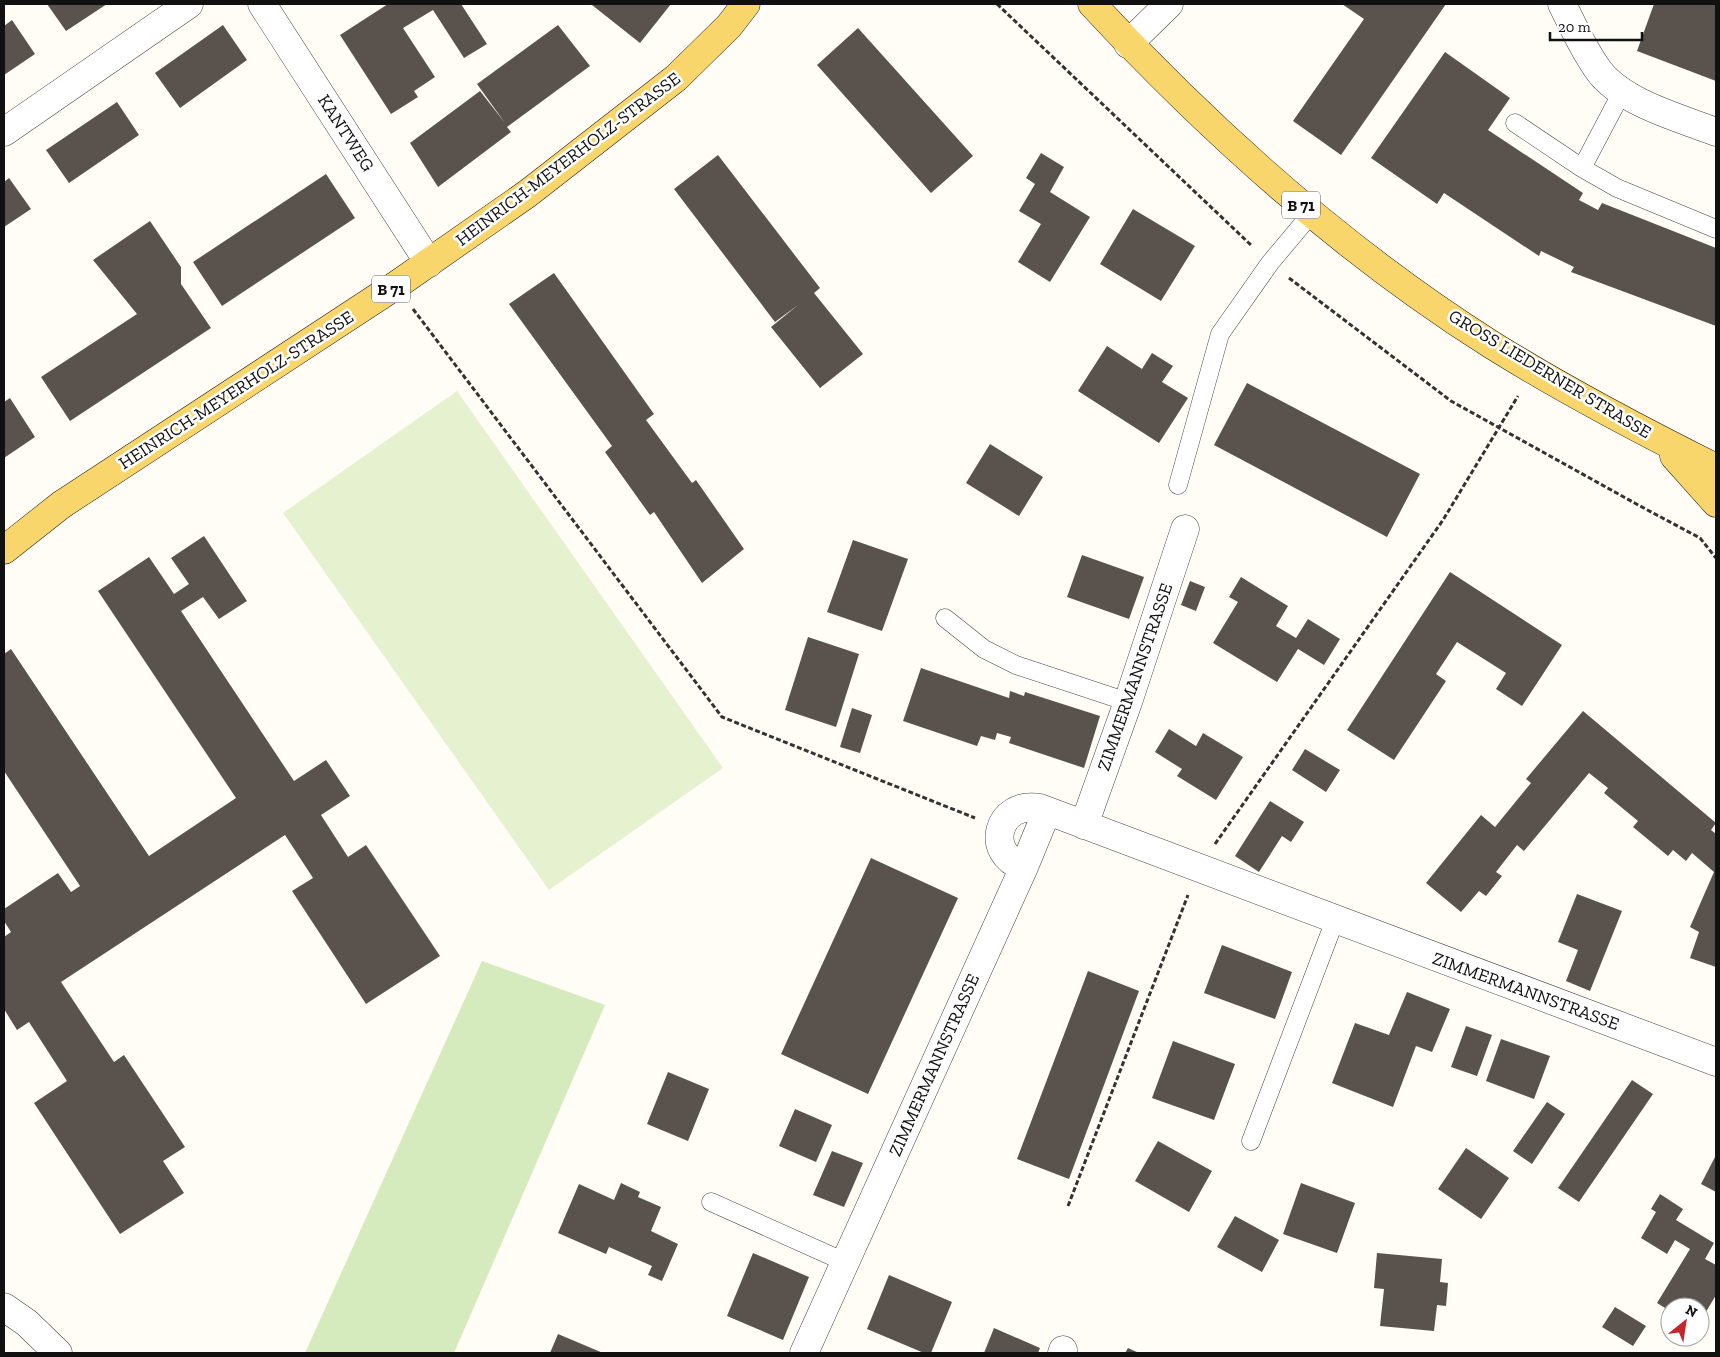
<svg xmlns="http://www.w3.org/2000/svg" width="1720" height="1357" font-family="'Zilla Slab',serif">
<style>
.green{fill:#d5ebbd}
.pitch{fill:#e6f2cf}
.building{fill:#5a524d}
.lines{fill:none;stroke-linecap:round;stroke-linejoin:round}
.lane-casing{stroke:#444;stroke-width:19}
.street-casing{stroke:#444;stroke-width:29}
.primary-casing{stroke:#222;stroke-width:29}
.path{stroke:#333;stroke-width:3;stroke-dasharray:5 2.5;stroke-linecap:butt}
.lane{stroke:#fff;stroke-width:18}
.street{stroke:#fff;stroke-width:28}
.primary{stroke:#f9d66b;stroke-width:28}
.labels{text-anchor:middle;stroke-width:5;stroke-linejoin:round;paint-order:stroke}
.shield{fill:#fff;stroke:#585858;stroke-width:1}
.shield-label{font-size:16px;font-weight:bold;fill:#111}
.street-label{font-size:18px;fill:#111;stroke:#fff}
</style>
<rect width="100%" height="100%" fill="#fffdf5"/>
<path class="green" d="M482,961L605,1005L454,1353H305Z"/>
<path class="pitch" d="M457,391L723,768L549,890L283,513Z"/>
<path class="building" d="M47,4H107L66,31Z
M388,4H461L487,44L464,58L433,10L403,28L435,77L414,91L418,97L391,114L340,35Z
M593,4H671L640,43L592,5Z
M1342,4H1446L1341,155L1293,121L1364,19Z
M1654,4H1716V81L1637,51Z
M12,20L35,54L4,75V26Z
M223,25L247,60L180,108L155,73Z
M558,25L590,66L507,127L511,132L438,187L410,143L480,91L505,123L477,84Z
M858,28L973,156L931,193L817,65Z
M1445,52L1510,98L1488,130L1583,193L1579,200L1598,210L1602,203L1716,248V326L1571,272L1574,267L1541,251L1539,256L1444,193L1437,204L1371,158Z
M117,102L139,135L69,183L46,150Z
M1041,153L1064,167L1050,192L1090,217L1050,282L1018,262L1041,224L1019,211L1035,184L1026,178Z
M718,155L820,288L814,293L863,354L820,388L771,327L798,305L775,322L674,189Z
M326,174L355,218L222,306L193,262Z
M9,178L31,209L4,227V182Z
M1133,209L1195,246L1161,301L1100,264Z
M150,221L181,267V284L211,328L70,421L41,377L137,314L93,260Z
M554,273L654,414L646,420L692,483L696,480L744,549L702,583L654,512L650,515L605,452L612,446L509,304Z
M1107,346L1142,369L1152,353L1173,366L1162,382L1188,398L1159,443L1078,391Z
M1247,383L1420,474L1387,537L1214,445Z
M10,398L35,437L4,458V402Z
M990,444L1043,477L1019,516L966,483Z
M204,536L247,601L219,619L203,597L181,611L294,781L326,760L350,796L321,815L348,857L366,845L440,956L366,1004L292,891L313,878L285,835L61,982L114,1062L124,1055L185,1147L163,1161L184,1193L120,1234L34,1103L67,1081L29,1022L17,1030L4,1009V937L11,932L4,921V909L58,873L71,892L80,886L4,771V654L11,649L149,856L236,798L98,591L149,557L174,594L189,584L171,558Z
M853,540L908,559L882,631L827,612Z
M1082,555L1144,577L1129,619L1067,597Z
M1450,572L1562,645L1522,706L1496,689L1506,673L1457,642L1436,674L1446,681L1394,760L1347,730Z
M1241,577L1288,606L1276,626L1296,638L1308,619L1340,639L1324,665L1298,649L1277,682L1213,643L1238,602L1229,597Z
M1190,581L1205,587L1196,611L1181,605Z
M808,637L859,654L836,727L785,710Z
M921,668L1009,698L1010,691L1024,696L1025,692L1100,716L1084,768L1009,743L1011,737L997,733L995,740L981,736L977,746L903,721Z
M852,708L872,715L860,753L840,747Z
M1583,711L1716,823L1711,830L1716,834V967L1690,958L1699,932L1690,927L1714,872L1692,853L1686,861L1673,850L1668,856L1633,827L1638,821L1604,793L1608,788L1589,773L1524,851L1517,845L1496,872L1502,876L1486,896L1479,891L1461,912L1426,883L1481,815L1495,827L1531,783L1526,779Z
M1169,729L1196,746L1203,733L1243,757L1216,800L1177,776L1182,769L1155,752Z
M1305,749L1340,770L1326,792L1292,770Z
M1270,801L1304,822L1291,842L1282,836L1259,872L1235,856Z
M871,858L958,898L868,1094L781,1054Z
M1577,894L1622,911L1590,991L1566,981L1578,950L1558,942Z
M1222,945L1292,972L1275,1019L1204,993Z
M1088,971L1139,991L1069,1179L1017,1159Z
M1407,992L1450,1009L1432,1052L1416,1046L1393,1107L1332,1083L1355,1023L1389,1035Z
M1466,1026L1492,1035L1477,1076L1451,1067Z
M1501,1039L1550,1056L1534,1099L1486,1081Z
M1173,1041L1235,1064L1214,1120L1152,1098Z
M668,1072L709,1089L688,1141L647,1124Z
M1632,1080L1653,1094L1579,1202L1558,1188Z
M1547,1102L1565,1114L1532,1164L1513,1151Z
M795,1109L832,1125L816,1162L779,1146Z
M1158,1141L1212,1171L1189,1212L1135,1181Z
M1466,1148L1509,1178L1481,1219L1438,1189Z
M832,1151L863,1163L844,1207L813,1195Z
M1716,1155V1192L1701,1184Z
M621,1183L640,1192L638,1197L661,1207L651,1231L678,1244L662,1281L648,1275L652,1266L609,1247L606,1254L558,1233L579,1184L614,1200Z
M1301,1183L1355,1203L1337,1253L1283,1234Z
M1660,1194L1683,1209L1676,1220L1714,1243L1705,1259L1716,1265V1295L1700,1322V1307H1670V1311L1657,1303L1690,1249L1675,1240L1667,1254L1641,1238L1656,1212L1651,1209Z
M1235,1216L1279,1240L1262,1272L1217,1247Z
M753,1253L809,1277L783,1340L727,1316Z
M1377,1253L1442,1259L1440,1282L1448,1283L1446,1306L1437,1305L1434,1331L1380,1326L1384,1289L1374,1288Z
M889,1275L952,1302L931,1353H924L867,1329Z
M1615,1307L1646,1326L1633,1346L1602,1327Z
M994,1328L1040,1348L1038,1353H984Z
M558,1334L603,1353H550Z
M1128,1348L1139,1353H1125Z"/>
<g class="lines">
<defs>
<path id="lane" d="M1515,123L1582,168L1622,92
M1582,168L1617,188L1716,229
M1178,485L1220,334L1270,263L1311,214
M945,618L984,649L1016,665L1128,702
M1251,1141L1335,920
M711,1202L845,1262"/>
<path id="street" d="M262,4L429,263
M1562,4C1573,26 1584,51 1599,71C1623,103 1680,118 1716,132
M1128,44L1169,4
M4,132L189,4
M1084,825L1128,702L1185,529
M1024,867C983,854 997,800 1040,808L1716,1062
M4,1307L27,1323L58,1353
M804,1353L1024,867L1047,811
M1062,1353L1063,1350"/>
<path id="primary" d="M1092,4C1211,132 1343,251 1492,345C1564,390 1640,430 1716,468
M1673,448L1674,456L1716,503
M4,550L61,505L395,286L527,194L676,78L729,26L746,4"/>
</defs>
<use href="#lane" class="lane-casing"/>
<use href="#street" class="street-casing"/>
<use href="#primary" class="primary-casing"/>
<path class="path" d="M997,4L1252,246
M1289,278L1451,401L1640,506L1700,538L1716,558
M413,309L722,717L975,818
M1215,844L1443,520L1518,396
M1068,1206L1188,895"/>
<use href="#lane" class="lane"/>
<use href="#street" class="street"/>
<use href="#primary" class="primary"/>
</g>
<g class="labels">
<g class="shield">
<rect x="1282" y="191.5" width="38" height="27" rx="4"/>
<rect x="372" y="275.5" width="38" height="27" rx="4"/>
</g>
<g class="shield-label">
<text x="1301" y="211">B 71</text>
<text x="391" y="295">B 71</text>
</g>
<g class="street-label">
<text transform="translate(346 133) rotate(57)" y="6">KANTWEG</text>
<text transform="translate(568 159) rotate(-37)" y="6">HEINRICH-MEYERHOLZ-STRASSE</text>
<text transform="translate(1550 374) rotate(31)" y="6">GROSS LIEDERNER STRASSE</text>
<text transform="translate(236 390) rotate(-33)" y="6">HEINRICH-MEYERHOLZ-STRASSE</text>
<text transform="translate(1135 677) rotate(-71)" y="6">ZIMMERMANNSTRASSE</text>
<text transform="translate(1526 991) rotate(20)" y="6">ZIMMERMANNSTRASSE</text>
<text transform="translate(934 1065) rotate(-66)" y="6">ZIMMERMANNSTRASSE</text>
</g>
</g>
<rect width="1720" height="1357" fill="none" stroke="#111111" stroke-width="10"/>
<g transform="translate(1685 1322) rotate(30)"><circle r="24" fill="#ffffff" stroke="#a0a0a0"/>
<path d="M0-4L9 19L0 12L-9 19Z" fill="#c4262e"/>
<text y="-8" font-size="14" font-weight="bold" text-anchor="middle" fill="#111111">N</text>
</g>
<path d="M1550 32v8h92v-8" fill="none" stroke="#111111" stroke-width="2.5"/>
<text x="1558" y="32" font-size="15" fill="#111111" stroke="#ffffff" stroke-width="4" paint-order="stroke">20 m</text>
</svg>
